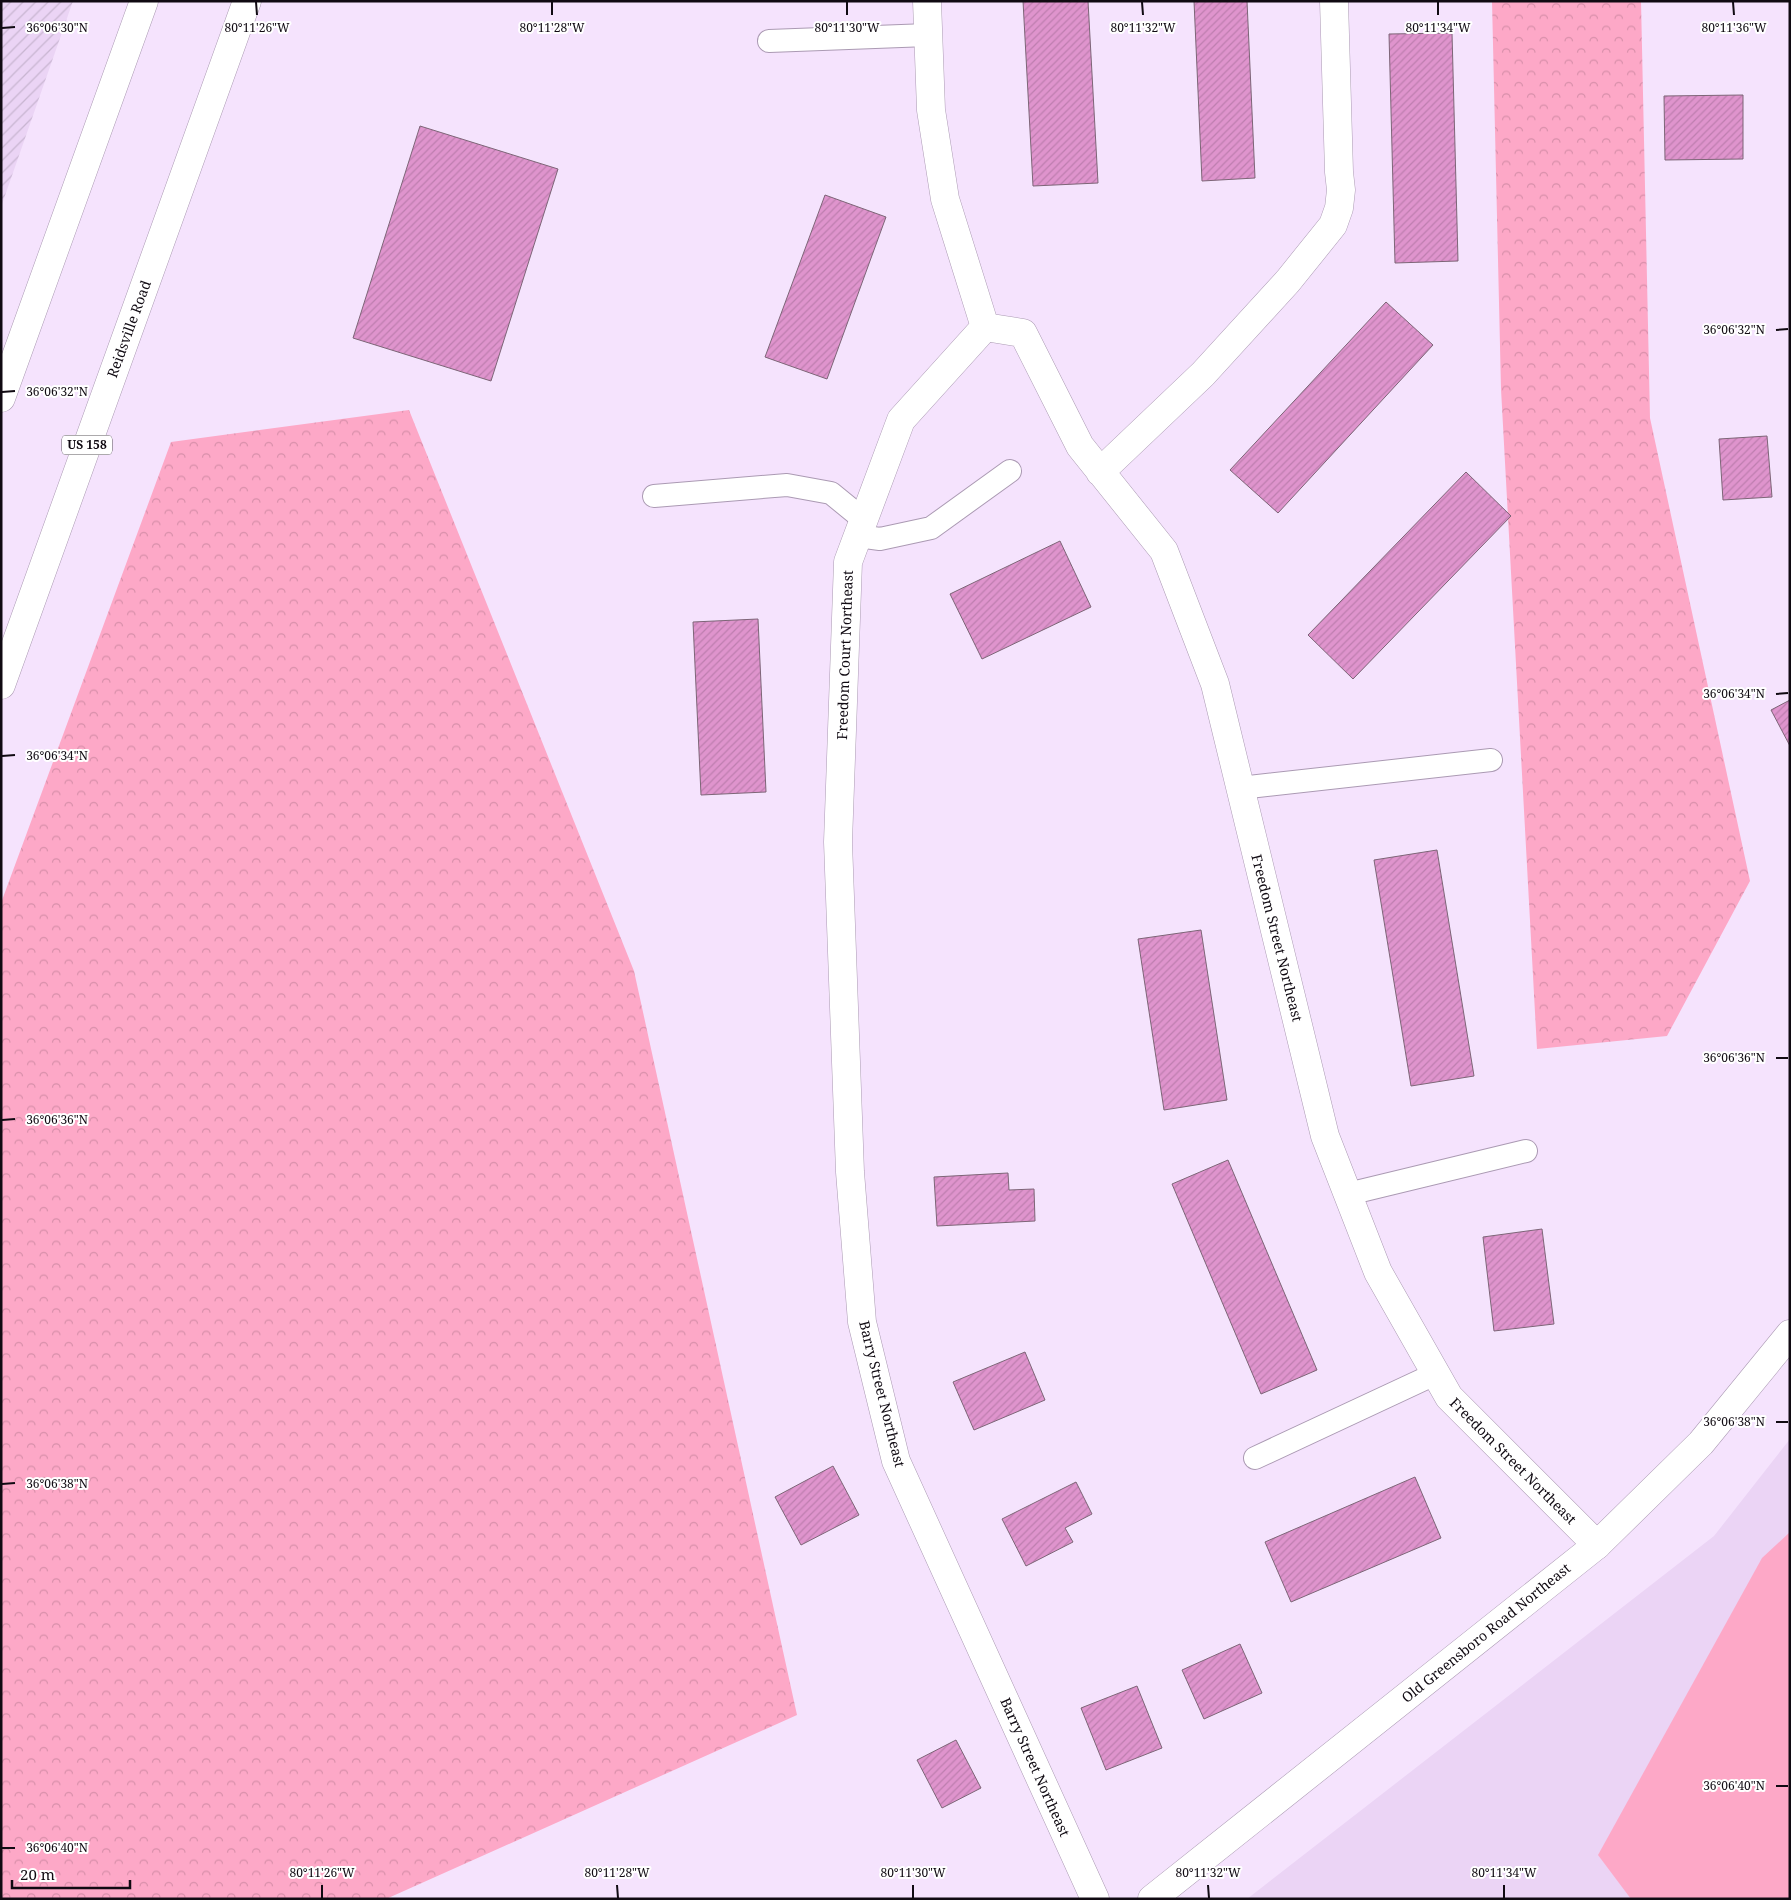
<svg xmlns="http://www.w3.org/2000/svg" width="1791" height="1900" font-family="'Noto Serif',serif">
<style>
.built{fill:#ebd4f5}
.industrial{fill:url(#industrial-furrows)}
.grass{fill:#fda8c7}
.forest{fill:url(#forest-crowns)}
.building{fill:url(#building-hatch);stroke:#7d6577}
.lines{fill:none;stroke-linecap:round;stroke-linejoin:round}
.lane-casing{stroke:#ab9ab3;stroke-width:24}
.street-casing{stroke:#ab9ab3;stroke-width:29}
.secondary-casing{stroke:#ab9ab3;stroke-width:29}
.highway-casing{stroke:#ab9ab3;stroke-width:29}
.lane{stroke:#fff;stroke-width:22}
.street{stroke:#fff;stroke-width:28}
.secondary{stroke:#fff;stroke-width:28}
.highway{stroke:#fff;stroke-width:28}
.ticks{fill:none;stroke:#100a12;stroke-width:2}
.labels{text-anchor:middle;stroke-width:4;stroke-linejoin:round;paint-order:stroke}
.shield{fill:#fff;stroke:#585459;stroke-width:1}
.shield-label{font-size:12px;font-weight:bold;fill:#100a12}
.street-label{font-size:14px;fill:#100a12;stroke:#fff}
.ticks-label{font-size:12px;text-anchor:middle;fill:#100a12;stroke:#fff;stroke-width:4;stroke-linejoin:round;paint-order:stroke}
</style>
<defs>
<pattern id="industrial-furrows" width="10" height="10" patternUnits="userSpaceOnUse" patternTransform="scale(1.25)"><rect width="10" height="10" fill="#ebd4f5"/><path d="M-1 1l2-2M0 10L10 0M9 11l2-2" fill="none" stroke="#c8b5d1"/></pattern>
<pattern id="forest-crowns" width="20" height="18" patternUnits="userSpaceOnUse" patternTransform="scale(1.25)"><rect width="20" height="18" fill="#fda8c7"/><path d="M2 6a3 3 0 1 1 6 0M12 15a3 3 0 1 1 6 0" fill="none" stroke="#d88faa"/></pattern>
<pattern id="building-hatch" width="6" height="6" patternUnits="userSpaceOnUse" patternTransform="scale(1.25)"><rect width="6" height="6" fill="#df94cd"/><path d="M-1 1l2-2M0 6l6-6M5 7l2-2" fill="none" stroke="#be7eaf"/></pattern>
</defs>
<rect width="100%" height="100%" fill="#f5e3fd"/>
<path class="built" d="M1790,1439V1899H1247L1714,1536Z"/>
<path class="industrial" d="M1,1H73L1,207Z"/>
<path class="grass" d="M1790,1532V1899H1631L1598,1855L1762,1558Z"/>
<path class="forest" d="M1492,1H1641L1650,418L1750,881L1667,1036L1537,1049L1501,389Z
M409,410L634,971L797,1715L386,1899H1V903L171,442Z"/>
<path class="building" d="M1023,1H1088L1098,183L1033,186Z
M1194,1H1247L1255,178L1202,181Z
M1452,33L1458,261L1395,263L1389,34Z
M1743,95V159L1665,160L1664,96Z
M420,126L558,169L491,381L353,338Z
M825,195L886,217L827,379L765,357Z
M1386,302L1433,345L1278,513L1230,470Z
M1767,436L1772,497L1723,500L1719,439Z
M1466,472L1511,516L1353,679L1308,635Z
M1060,541L1091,607L982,659L950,594Z
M758,619L766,792L701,795L693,622Z
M1790,700V746L1771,710Z
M1437,850L1474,1076L1411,1086L1374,860Z
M1201,930L1227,1100L1164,1110L1138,939Z
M1228,1160L1317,1370L1261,1394L1172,1184Z
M1008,1173L1009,1190L1034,1189L1035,1221L937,1226L934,1177Z
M1542,1229L1554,1324L1494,1331L1483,1237Z
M1025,1352L1045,1400L974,1430L953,1382Z
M833,1466L859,1515L801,1545L775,1497Z
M1415,1477L1441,1538L1291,1602L1265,1542Z
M1076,1482L1092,1514L1065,1528L1073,1542L1026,1566L1002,1519Z
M1240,1644L1262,1693L1204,1719L1182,1670Z
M1137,1686L1162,1748L1106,1770L1081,1708Z
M956,1740L981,1788L942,1808L917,1760Z"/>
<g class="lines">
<defs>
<path id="lane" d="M769,41L928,35
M654,496L787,485L831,493L864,520
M858,536L880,539L931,528L1010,471
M1240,788L1491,760
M1348,1194L1526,1151
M1255,1458L1435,1374"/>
<path id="street" d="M927,1L931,110L945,199L985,327
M985,327L901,420L848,562L838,842L850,1172L862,1322L896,1461L1095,1899
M985,327L1023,333L1080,446L1164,551L1215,684L1325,1136L1378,1272L1449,1397L1597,1545
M1100,472L1203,374L1288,281L1333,225L1339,208L1341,190L1339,172L1334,1"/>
<path id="secondary" d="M1152,1899L1597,1545L1701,1443L1790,1334"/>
<path id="highway" d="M1,398L144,1
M1,685L247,1"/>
</defs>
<use href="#lane" class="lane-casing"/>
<use href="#street" class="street-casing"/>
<use href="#secondary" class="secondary-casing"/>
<use href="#highway" class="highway-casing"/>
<use href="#lane" class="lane"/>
<use href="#street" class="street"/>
<use href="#secondary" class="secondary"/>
<use href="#highway" class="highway"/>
</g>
<path class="ticks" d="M256,2L257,15M552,2V15M847,2V15M1142,2L1143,15M1438,2V15M1733,2L1734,15M2,28L15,27M1776,330L1788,329M2,392L15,391M1776,694L1788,693M2,756L15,755M1776,1058H1788M2,1120L15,1119M1776,1422H1788M2,1484L15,1483M1776,1786H1788M2,1848H15M322,1885V1898M617,1885L618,1898M913,1885V1898M1208,1885L1209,1898M1504,1885V1898"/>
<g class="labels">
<rect class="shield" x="62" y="435.5" width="50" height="19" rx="4"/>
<g class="shield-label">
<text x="87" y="449">US 158</text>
</g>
<g class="street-label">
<text transform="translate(129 329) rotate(-70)" y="5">Reidsville Road</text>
<text transform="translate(845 655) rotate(-88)" y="5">Freedom Court Northeast</text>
<text transform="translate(1277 938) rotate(76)" y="5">Freedom Street Northeast</text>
<text transform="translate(882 1394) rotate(76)" y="5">Barry Street Northeast</text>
<text transform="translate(1513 1461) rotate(45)" y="5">Freedom Street Northeast</text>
<text transform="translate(1486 1633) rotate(-39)" y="5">Old Greensboro Road Northeast</text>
<text transform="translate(1035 1767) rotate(66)" y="5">Barry Street Northeast</text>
</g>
</g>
<g class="ticks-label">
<text x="57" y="32">36°06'30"N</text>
<text x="257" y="32">80°11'26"W</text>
<text x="552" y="32">80°11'28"W</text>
<text x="847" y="32">80°11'30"W</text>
<text x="1143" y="32">80°11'32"W</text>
<text x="1438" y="32">80°11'34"W</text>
<text x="1734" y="32">80°11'36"W</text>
<text x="1734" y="334">36°06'32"N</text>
<text x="57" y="396">36°06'32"N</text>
<text x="1734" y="698">36°06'34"N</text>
<text x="57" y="760">36°06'34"N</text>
<text x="1734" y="1062">36°06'36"N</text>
<text x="57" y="1124">36°06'36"N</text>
<text x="1734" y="1426">36°06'38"N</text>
<text x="57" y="1488">36°06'38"N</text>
<text x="1734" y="1790">36°06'40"N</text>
<text x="57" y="1852">36°06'40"N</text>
<text x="322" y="1877">80°11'26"W</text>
<text x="617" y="1877">80°11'28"W</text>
<text x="913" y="1877">80°11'30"W</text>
<text x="1208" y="1877">80°11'32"W</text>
<text x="1504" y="1877">80°11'34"W</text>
</g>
<rect width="1791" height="1900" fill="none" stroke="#100a12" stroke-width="5"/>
<path d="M12 1880v8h118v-8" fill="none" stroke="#100a12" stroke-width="2.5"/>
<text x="20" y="1880" font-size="15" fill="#100a12" stroke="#ffffff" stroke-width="4" paint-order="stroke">20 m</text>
</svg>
